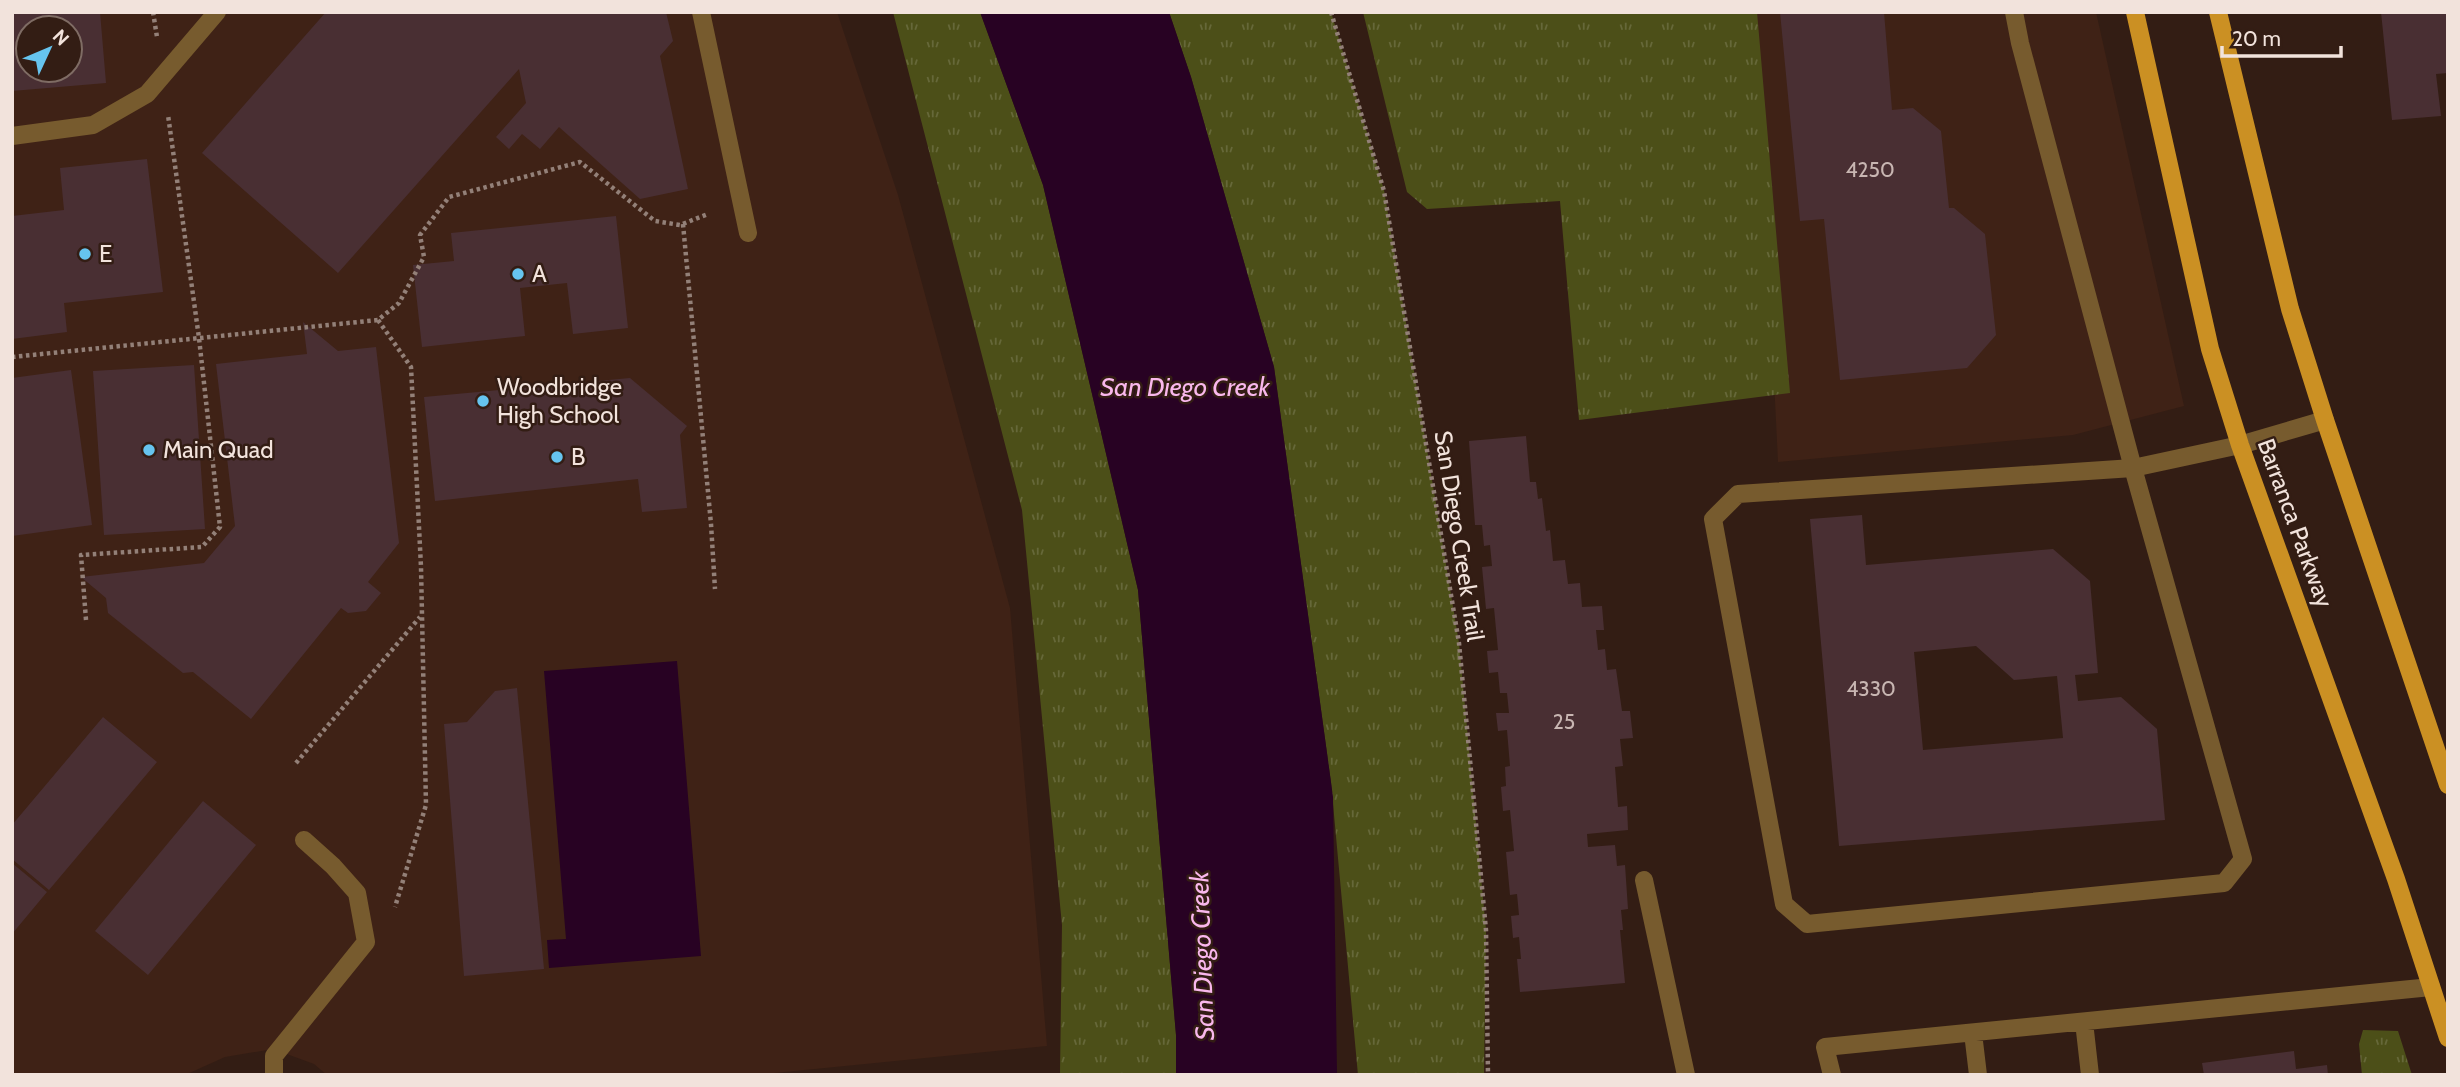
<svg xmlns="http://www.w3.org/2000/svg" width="2460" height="1087" font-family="Cabin,sans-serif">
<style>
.built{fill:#3f2216;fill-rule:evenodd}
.grass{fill:url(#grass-tufts)}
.water{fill:#280223}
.building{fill:#492f33;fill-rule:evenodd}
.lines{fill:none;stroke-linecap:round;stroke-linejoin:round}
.path{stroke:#938078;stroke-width:4.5;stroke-dasharray:3.5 3.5;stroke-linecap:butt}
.minor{stroke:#775b2e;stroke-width:18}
.major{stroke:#cb9023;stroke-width:18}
.poi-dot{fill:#66c4ef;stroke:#331d14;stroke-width:2.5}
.labels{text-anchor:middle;stroke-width:5;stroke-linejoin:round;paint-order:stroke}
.number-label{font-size:21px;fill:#c8b6b2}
.poi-label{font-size:24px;fill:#f2e3dc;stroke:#331d14;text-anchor:start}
.street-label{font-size:24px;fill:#f2e3dc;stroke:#331d14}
.water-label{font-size:26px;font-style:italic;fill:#f9b7ec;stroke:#331d14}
</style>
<defs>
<pattern id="grass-tufts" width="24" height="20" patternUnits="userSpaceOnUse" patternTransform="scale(1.75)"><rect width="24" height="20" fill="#4c4f18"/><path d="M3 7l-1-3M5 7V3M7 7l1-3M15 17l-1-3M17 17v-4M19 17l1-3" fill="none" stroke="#666839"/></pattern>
</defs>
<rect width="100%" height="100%" fill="#331d14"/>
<path class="built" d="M12,12H837L898,195L1010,608L1047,1046L754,1075H327L314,1064L273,1049L225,1057L185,1075H12ZM28,28H70V70H28Z
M1756,12H2096L2184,406L2073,435L1778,462Z"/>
<path class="grass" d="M893,12H980L1043,185L1138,590L1176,1035V1075H1060L1062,925L1022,510Z
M1169,12H1331L1384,190L1459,643L1486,930L1484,1075H1358L1331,782L1274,367L1191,77Z
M1363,12H1757L1790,393L1579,420L1560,201L1427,209L1407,192Z
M2363,1030L2398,1031L2412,1075H2362L2359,1044Z"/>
<path class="water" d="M980,12H1169L1191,77L1274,367L1333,797L1337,1075H1176V1035L1138,590L1043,185Z
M677,661L701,956L549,968L547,940L566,939L544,671Z"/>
<path class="building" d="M37,12H100L106,83L12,91V14ZM28,28H70V70H28Z
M326,12H666L673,41L660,56L688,189L640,199L559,127L540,149L522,134L509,149L496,137L526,103L519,69L338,273L202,153Z
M1780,12H1884L1892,110L1913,108L1941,131L1949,208H1954L1985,234L1996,335L1967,368L1840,380L1824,219L1800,221Z
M2381,12H2448V73L2436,74L2441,116L2392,120Z
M147,159L163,292L64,303L67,332L12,339V216L64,210L60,168Z
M616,216L628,328L573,334L567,283L520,288L525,336L422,347L413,265L454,261L451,233Z
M303,322L338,351L376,347L399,543L368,582L381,593L366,611L348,613L341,608L251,719L193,672L183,673L108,613L106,598L81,577L204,563L235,526L216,364L307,354Z
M194,365L205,529L104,535L93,371Z
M71,370L92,525L12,536V378Z
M630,378L687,426L680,435L687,508L642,512L638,479L435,501L424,397Z
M1526,436L1530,482H1536L1538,499L1542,498L1546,531L1550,530L1553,561L1565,560L1568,584L1580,583L1582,607L1602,606L1604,630H1596L1598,650L1605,649L1607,670L1616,669L1622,711H1630L1633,738L1620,739L1623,766L1615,767L1618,807L1627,806L1628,830L1587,834L1588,847L1615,845L1617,866L1625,865L1628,909L1621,910L1623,930H1620L1625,983L1520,992L1517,959H1521L1519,937L1513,938L1511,916L1519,915L1517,894L1510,895L1506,852L1514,851L1510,810L1503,811L1501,787L1506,786L1505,767L1510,766L1507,730L1498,731L1496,713H1509L1507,693H1500L1498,672L1489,673L1487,651L1498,650L1494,608L1486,609L1482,567L1492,566L1490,545L1484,546L1482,525H1475L1469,441Z
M1862,515L1866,565L2053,549L2090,581L2098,673L2075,675L2078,701L2121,697L2157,729L2165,820L1839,846L1810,519ZM1976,646L2014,680L2057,676L2063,738L1923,750L1914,652Z
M517,688L544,969L464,976L444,724L467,722L495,691Z
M103,717L157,762L49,890L12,859V825Z
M203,801L256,845L148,975L95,931Z
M12,863L47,892L12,934Z
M2294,1051L2296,1069L2327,1065L2328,1075H2204L2202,1063Z"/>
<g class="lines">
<path class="path" d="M153,12L157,37
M1331,12L1384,191L1459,643L1486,930L1488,1075
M683,224L711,524L715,589
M378,320L411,367L421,567L426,805L395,907
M12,357L378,320L399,303L424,257L420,235L449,197L580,162L655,221L680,225L708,214
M86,620L81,555L202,547L220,527L199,338L168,115
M296,763L420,617"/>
<path class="minor" d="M701,12L748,233
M2014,12L2020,43L2133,468L2243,859L2224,883L1807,924L1784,904L1713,519L1738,494L2133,468L2240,445L2325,420
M12,136L93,125L147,94L217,12
M1644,880L1686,1075
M2084,1022L2090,1075
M1973,1033L1978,1075
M274,1075V1056L366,942L357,893L333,866L304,840
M1832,1075L1825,1047L2431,987"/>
<path class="major" d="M2135,12L2210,349L2240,445L2396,879L2448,1038
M2218,12L2290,309L2325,420L2448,785"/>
</g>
<g class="poi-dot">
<circle cx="85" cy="254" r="7"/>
<circle cx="518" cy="274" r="7"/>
<circle cx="483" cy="401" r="7"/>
<circle cx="149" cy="450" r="7"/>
<circle cx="557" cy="457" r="7"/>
</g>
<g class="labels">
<g class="number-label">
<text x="1870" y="177">4250</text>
<text x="1871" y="696">4330</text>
<text x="1564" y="729">25</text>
</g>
<g class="poi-label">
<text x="99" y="262">E</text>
<text x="532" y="282">A</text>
<text x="497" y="395">Woodbridge<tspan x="497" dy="28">High School</tspan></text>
<text x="163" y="458">Main Quad</text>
<text x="571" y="465">B</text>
</g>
<g class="street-label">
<text transform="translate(2295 523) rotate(70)" y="8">Barranca Parkway</text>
<text transform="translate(1459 536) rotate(81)" y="8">San Diego Creek Trail</text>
</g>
<g class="water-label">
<text x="1185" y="396">San Diego Creek</text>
<text transform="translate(1202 956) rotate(-92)" y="9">San Diego Creek</text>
</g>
</g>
<rect width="2460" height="1087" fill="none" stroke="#f2e3dc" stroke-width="28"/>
<g transform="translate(49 49) rotate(46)"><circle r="33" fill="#331d14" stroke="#7f6c64" stroke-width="2"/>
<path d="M0-5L12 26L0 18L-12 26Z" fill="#66c4ef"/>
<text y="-10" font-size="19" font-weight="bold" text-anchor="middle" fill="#f2e3dc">N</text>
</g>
<path d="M2222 46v10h119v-10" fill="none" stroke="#f2e3dc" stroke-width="3.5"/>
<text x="2232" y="46" font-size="21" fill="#f2e3dc" stroke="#331d14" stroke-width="5" paint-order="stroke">20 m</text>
</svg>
